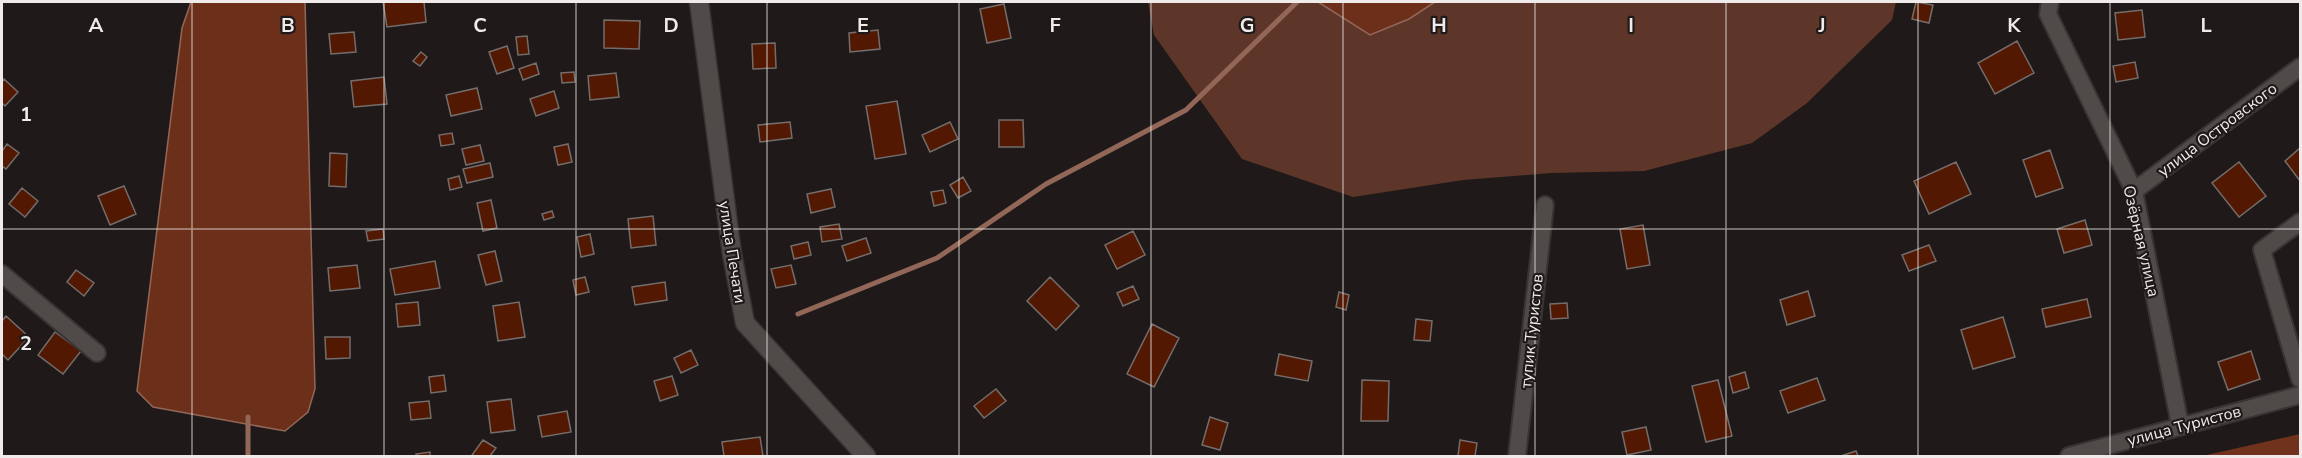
<svg xmlns="http://www.w3.org/2000/svg" width="2302" height="458" font-family="'Nunito Sans',sans-serif">
<style>
.green{fill:#5e3629}
.forest{fill:#70321d}
.water{fill:#6c2f1a;stroke:#936758;stroke-width:1.5}
.lines{fill:none;stroke-linecap:round;stroke-linejoin:round}
.stream{stroke:#936758;stroke-width:5}
.building{fill:#531802;stroke:#736d6b;stroke-width:1.5}
.minor-casing{stroke:#373433;stroke-width:20}
.tertiary-casing{stroke:#373433;stroke-width:21}
.minor{stroke:#504a48;stroke-width:16}
.tertiary{stroke:#504a48;stroke-width:18}
.grid{fill:none;stroke:#efebea;stroke-width:1.5;stroke-opacity:0.55}
.labels{text-anchor:middle;stroke-width:4.5;stroke-linejoin:round;paint-order:stroke}
.street-label{font-size:16px;fill:#efebea;stroke:#1f1a19}
.grid-label{font-size:20px;text-anchor:middle;font-weight:bold;fill:#efebea;stroke:#1f1a19;stroke-width:4.5;stroke-linejoin:round;paint-order:stroke}
</style>
<rect width="100%" height="100%" fill="#1f1a19"/>
<path class="green" d="M1148,2H1318L1370,35L1409,19L1435,2H1896L1892,20L1807,103L1752,143L1644,171L1551,173L1463,180L1353,197L1242,159L1154,35Z"/>
<path class="forest" d="M2300,434V456H2202Z"/>
<path class="water" d="M191,2H305L315,389L308,412L285,431L153,407L137,391L182,28Z
M1318,2H1435L1409,19L1370,35Z"/>
<g class="lines">
<path class="stream" d="M798,314L937,258L1046,184L1186,110L1297,2
M248,456V417"/>
</g>
<path class="building" d="M383,2H424L426,22L387,27Z
M1916,2L1933,5L1929,23L1912,19Z
M1004,4L1011,38L987,43L980,9Z
M2142,10L2145,37L2118,40L2115,13Z
M604,20L640,21L639,49L604,48Z
M878,30L880,49L850,52L849,33Z
M354,32L356,52L331,54L329,34Z
M527,36L529,54L518,55L516,37Z
M2017,41L2034,73L1995,94L1978,63Z
M775,43L776,68L753,69L752,44Z
M507,46L514,68L497,74L489,52Z
M421,52L427,57L420,66L413,61Z
M2135,62L2138,78L2116,82L2113,66Z
M536,63L539,74L523,80L519,69Z
M574,72L575,82L562,83L561,73Z
M616,73L619,97L590,100L588,76Z
M384,77L387,104L354,107L351,81Z
M4,79L18,92L5,106L2,103V82Z
M477,88L482,109L451,116L446,95Z
M554,91L559,108L536,116L530,99Z
M897,101L906,154L875,159L866,106Z
M999,120H1023L1024,147H999Z
M790,122L792,138L760,142L758,125Z
M950,122L958,139L930,152L922,135Z
M452,133L454,144L441,146L439,135Z
M7,144L19,153L6,169L2,166V151Z
M568,144L572,162L558,165L554,147Z
M480,145L484,161L466,165L462,149Z
M2300,148V181L2285,161Z
M2050,150L2063,188L2036,197L2023,160Z
M330,153L347,154L346,187L329,186Z
M1956,162L1971,194L1929,214L1914,181Z
M2239,162L2266,196L2239,217L2212,183Z
M490,163L493,177L467,183L463,169Z
M459,176L462,187L450,190L448,179Z
M963,177L971,191L958,198L950,185Z
M124,186L136,214L110,225L98,196Z
M22,188L38,201L25,217L9,204Z
M831,189L835,207L811,213L807,194Z
M943,190L946,203L934,206L931,192Z
M491,200L497,228L483,231L477,203Z
M552,211L554,217L544,220L542,214Z
M653,216L656,245L631,248L628,219Z
M2085,220L2092,245L2064,253L2057,229Z
M839,224L842,239L822,242L820,227Z
M1643,225L1650,265L1627,269L1620,229Z
M383,229L384,239L368,241L366,231Z
M1133,231L1145,255L1117,269L1105,245Z
M590,234L594,254L581,257L577,237Z
M866,238L871,253L847,261L842,246Z
M808,242L811,255L794,259L791,246Z
M1929,245L1936,261L1909,271L1902,255Z
M495,251L502,281L486,285L478,255Z
M435,261L440,288L395,295L390,269Z
M357,265L360,288L330,291L328,268Z
M791,265L796,284L776,288L771,269Z
M76,270L94,283L84,296L67,282Z
M585,277L589,292L576,295L573,280Z
M1050,277L1079,306L1056,330L1027,301Z
M665,282L667,300L635,305L632,287Z
M1133,286L1139,299L1123,306L1117,293Z
M1808,291L1815,316L1787,325L1780,300Z
M1339,292L1349,295L1346,310L1336,307Z
M2087,299L2091,317L2046,327L2042,309Z
M418,302L420,325L398,327L396,304Z
M519,302L525,337L498,341L493,306Z
M1567,303L1568,318L1551,319L1550,304Z
M6,316L29,337L8,360L2,354V321Z
M2003,317L2015,357L1973,369L1961,330Z
M1416,319L1432,321L1430,341L1414,340Z
M1152,324L1179,338L1154,387L1127,374Z
M55,332L81,351L63,374L38,355Z
M325,337H350V358L326,359Z
M691,350L698,365L681,373L674,358Z
M2251,351L2260,379L2228,390L2218,362Z
M1279,354L1312,361L1308,381L1275,375Z
M1745,372L1749,388L1733,393L1729,377Z
M444,375L446,391L431,393L429,377Z
M672,376L678,395L660,401L654,381Z
M1817,378L1825,400L1788,413L1780,391Z
M1362,380L1389,381L1388,421H1361Z
M1718,380L1732,436L1706,442L1692,386Z
M996,389L1006,401L984,418L974,406Z
M511,399L515,430L491,433L487,402Z
M429,401L431,418L411,420L409,403Z
M567,411L571,432L542,437L538,416Z
M1210,417L1228,423L1220,450L1202,445Z
M1646,427L1651,450L1627,455L1622,432Z
M760,437L763,456H724L722,442Z
M483,440L496,448L490,456H475L472,455Z
M1460,440L1477,443L1475,456H1458Z
M1856,451L1858,456H1841Z
M430,452V456H417L416,454Z"/>
<g class="lines">
<defs>
<path id="minor" d="M2050,2L2048,14L2134,191L2180,425
M2134,191L2300,67
M2300,222L2262,250L2300,379
M2,274L97,353
M1517,456L1545,205
M2069,456L2300,395"/>
<path id="tertiary" d="M699,2L732,254L745,323L866,456"/>
</defs>
<use href="#minor" class="minor-casing"/>
<use href="#tertiary" class="tertiary-casing"/>
<use href="#minor" class="minor"/>
<use href="#tertiary" class="tertiary"/>
</g>
<path class="grid" d="M192,2V456M384,2V456M576,2V456M767,2V456M959,2V456M1151,2V456M1343,2V456M1535,2V456M1726,2V456M1918,2V456M2110,2V456M2,229H2300"/>
<g class="labels">
<g class="street-label">
<text transform="translate(2217 129) rotate(-37)" y="6">улица Островского</text>
<text transform="translate(2142 241) rotate(77)" y="6">Озёрная улица</text>
<text transform="translate(733 252) rotate(81)" y="6">улица Печати</text>
<text transform="translate(1531 331) rotate(-84)" y="6">тупик Туристов</text>
<text transform="translate(2184 425) rotate(-15)" y="6">улица Туристов</text>
</g>
</g>
<g class="grid-label">
<text x="96" y="32">A</text>
<text x="288" y="32">B</text>
<text x="480" y="32">C</text>
<text x="671" y="32">D</text>
<text x="863" y="32">E</text>
<text x="1055" y="32">F</text>
<text x="1247" y="32">G</text>
<text x="1439" y="32">H</text>
<text x="1631" y="32">I</text>
<text x="1822" y="32">J</text>
<text x="2014" y="32">K</text>
<text x="2206" y="32">L</text>
<text x="26" y="121">1</text>
<text x="26" y="350">2</text>
</g>
<rect width="2302" height="458" fill="none" stroke="#efebea" stroke-width="6"/>
</svg>
